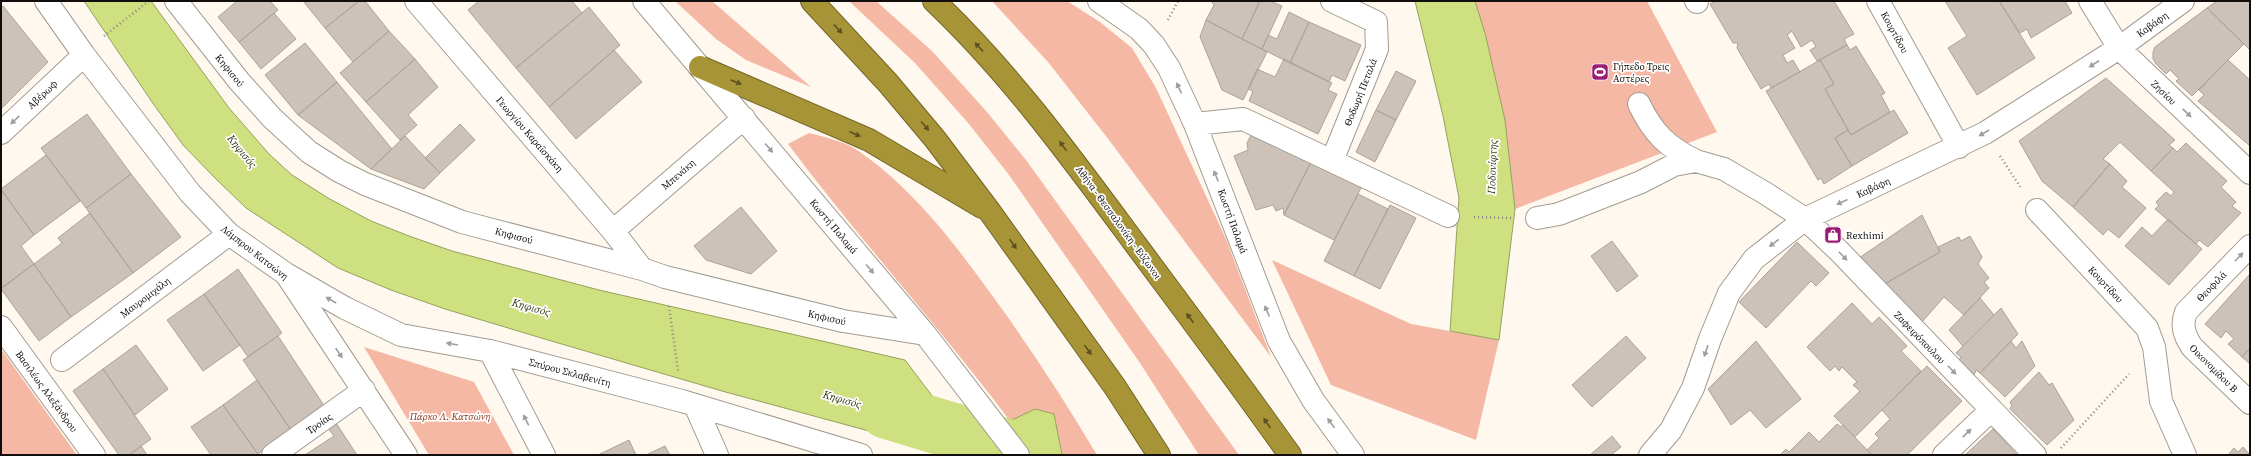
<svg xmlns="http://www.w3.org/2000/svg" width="2251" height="456" font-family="'Source Serif 4',serif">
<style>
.green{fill:#f5b8a4}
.water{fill:#cfe080;stroke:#96a15d}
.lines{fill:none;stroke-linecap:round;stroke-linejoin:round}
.river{stroke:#cfe080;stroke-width:56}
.building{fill:#cdc2ba;stroke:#aca29a}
.minor-casing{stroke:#a29b91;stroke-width:24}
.highway-casing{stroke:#726527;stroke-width:24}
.path{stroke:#8b8680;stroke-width:2.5;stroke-dasharray:1 3;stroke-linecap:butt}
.minor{stroke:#fff;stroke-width:22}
.highway{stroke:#a79436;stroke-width:22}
.oneway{fill:#5c5020}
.oneway2{fill:#9f9e9d}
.labels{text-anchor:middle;stroke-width:3.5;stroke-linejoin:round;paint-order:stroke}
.street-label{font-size:10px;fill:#100d0a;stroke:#fff}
.poi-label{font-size:10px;fill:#100d0a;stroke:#fff;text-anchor:start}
.park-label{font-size:10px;font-style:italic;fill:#873414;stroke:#fff}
.water-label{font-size:11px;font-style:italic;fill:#343a11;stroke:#fff}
</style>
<rect width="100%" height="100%" fill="#fef8ef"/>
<path class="green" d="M675,1H712L811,87L746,60L716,39Z
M849,1H876L932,51L987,112L1026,160L1239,455H1199L1140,363L1009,175L969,124L915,63Z
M992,1H1067L1100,22L1132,48L1156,88L1226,239L1271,357L1109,140L1048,62Z
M1475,1H1647L1717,132L1515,209L1505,120L1485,33Z
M809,133C825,137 843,141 857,150C913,188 955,244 994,298C1031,349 1065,401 1097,455H1062L1054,414L1035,409L1010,421C939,326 859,239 788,144Z
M1272,260L1411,324L1499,340L1476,440L1331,385Z
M364,347L474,382L514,455H429Z
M1,349L77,455H1Z"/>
<path class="water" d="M84,1H151L229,108L269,154L292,175L328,198L371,221L409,236L452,251L599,290L905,360L977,455H957L722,391L548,340L445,309L391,290L338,268L246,208L215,178L183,145L152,102Z
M1415,1H1475L1485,33L1505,120L1515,209L1499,340L1450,331L1459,198L1443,116Z
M1035,409L1054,414L1062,455H1037L1010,421Z"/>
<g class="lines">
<path class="river" d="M887,411L1033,455"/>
</g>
<path class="building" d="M237,1H270L278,10L239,42L218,17Z
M303,1H359L325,28Z
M359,1H365L389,31L353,62L325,28Z
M479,1H572L582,13L516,68L468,10Z
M1211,1H1260L1242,39L1206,20L1214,5Z
M1260,1H1270L1282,6L1262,49L1242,39Z
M1716,1H1834L1854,34L1844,39L1847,45L1817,61L1810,50L1816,47L1812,40L1801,47L1792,31L1787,35L1795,48L1783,55L1787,63L1793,60L1800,72L1771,88L1769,84L1761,89L1737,48L1738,43H1733L1710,4Z
M1945,1H1999L2035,58L1977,95L1948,48L1967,36Z
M1999,1H2065L2072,13L2031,38L2027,29L2020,33Z
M2217,1H2250V50L2207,8Z
M3,6L48,62L1,109V8Z
M589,7L620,45L549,107L516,68Z
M2207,8L2244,44L2192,96L2176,81L2179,79L2170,70L2166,74L2156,64L2153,59V52L2155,47Z
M1289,12L1309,22L1290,63L1262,49L1268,35L1277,39Z
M274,13L296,39L261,69L239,42Z
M1206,20L1267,52L1243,100L1222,90L1200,37Z
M1309,22L1361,45L1345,81L1332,75L1329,82L1290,63Z
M389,31L415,59L366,102L340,73Z
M305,43L337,82L298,115L265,75Z
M1847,45L1850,50L1856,46L1885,93L1881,95L1890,112L1851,135L1825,89L1834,84L1820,60Z
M614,50L642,82L576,139L549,107Z
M415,59L438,87L408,115L417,125L400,140L366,102Z
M1284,59L1332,83L1328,90L1337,94L1318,134L1249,101L1253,91L1248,89L1257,69L1275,77Z
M1820,60L1834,84L1825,89L1848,130L1835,138L1852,166L1824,184L1821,178L1818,180L1766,91Z
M2228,60L2250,80V146L2198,101L2204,95L2199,90Z
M1396,71L1416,81L1396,120L1376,110Z
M2106,78L2175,140L2169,145L2173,148L2151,171L2120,142L2103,159L2110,164L2073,207L2042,181L2019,141Z
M337,82L392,149L371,169L298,115Z
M1376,110L1396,120L1375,162L1356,152Z
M1894,110L1908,133L1852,166L1835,138L1848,130L1851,135Z
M87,114L131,174L86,208L41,148Z
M460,124L475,140L440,173L425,158Z
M1254,129L1312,160L1284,215L1283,208L1276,211L1273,205L1256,210L1234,156L1248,150L1247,143Z
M405,136L440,173L424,189L371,169Z
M2186,143L2227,181L2221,187L2236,202L2232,206L2241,213L2208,247L2199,240L2196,244L2155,209L2159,206L2156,202L2166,192L2171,196L2174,192L2151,171L2173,148L2177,152Z
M46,155L80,201L34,235L1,189Z
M1312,160L1362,186L1334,240L1284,215Z
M2110,164L2127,181L2122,187L2146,208L2119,238L2108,229L2103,235L2073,207Z
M131,174L181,237L133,273L86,208Z
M1,190L34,235L21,246L34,264L1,288Z
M1358,194L1388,209L1354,276L1324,261Z
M1390,205L1416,218L1380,289L1354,276Z
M741,207L777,251L751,274L706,260L694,246Z
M90,213L133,273L71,317L34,264L62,243L58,238Z
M1922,215L1940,252L1883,285L1859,258Z
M2168,219L2202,249L2169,285L2125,246L2142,227L2152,236Z
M1970,236L1982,257L1978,264L1989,278L1984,282L1989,288L1964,315L1944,297L1921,323L1883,285L1940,252L1938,247L1959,237L1961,241Z
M1612,241L1638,276L1617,292L1591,256Z
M1797,242L1829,273L1816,286L1811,281L1766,328L1739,302Z
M34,264L71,317L39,341L1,289Z
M238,269L282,333L248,357L204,294Z
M2250,274V348L2242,357L2228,344L2234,339L2226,331L2221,338L2205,324Z
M204,294L240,345L203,371L167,320Z
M1980,298L1994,315L1963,346L1949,330Z
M1852,303L1872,324L1879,317L1907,346L1901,351L1921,371L1855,437L1834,416L1860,391L1853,385L1857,382L1842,367L1839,371L1835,366L1830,371L1807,347Z
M2001,308L2018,334L1980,373L1976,370L1974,375L1959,360L1961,357L1956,353Z
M278,336L325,407L291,430L243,360Z
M1626,336L1646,358L1592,407L1572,385Z
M1756,341L1801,399L1766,428L1750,410L1731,425L1708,389Z
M2011,341L2016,348L2022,341L2035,366L2005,397L1980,373Z
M136,345L168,389L135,415L103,369Z
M2250,348V364L2242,357Z
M1927,366L1962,401L1907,455H1872L1867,450L1879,438L1875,434L1890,419L1882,410Z
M103,369L151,439L129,455H119L73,391Z
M2039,372L2049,385L2052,383L2074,420L2047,445L2010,409L2012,405L2010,402Z
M257,380L291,430L258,454L223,405Z
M223,405L258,454L256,455H211L191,427Z
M336,423L357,455H305L334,436L328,428Z
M1837,424L1841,427L1843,425L1872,455H1780L1786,449L1789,452L1809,432L1819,442Z
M1993,429L2017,455H1965Z
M1612,436L1621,447L1611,455H1590Z
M629,440L636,455H598Z
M141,446L147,455H129Z
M665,446L670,455H646Z
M2243,447L2250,455H2228L2234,448L2238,452Z"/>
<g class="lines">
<defs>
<path id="minor" d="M46,1L84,55L190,193L229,234L286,274L406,455
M176,1L239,81L272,118L309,152L339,171L365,184L462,222L642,269L665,277L843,321L925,334
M416,1L613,231L642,269
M644,1L925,334L1018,455
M1099,1L1139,29L1154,45L1169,68L1195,124L1279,341L1313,400L1353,455
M1332,1L1376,22L1377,49L1332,161
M1696,1L1697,2
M1878,1L1959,147
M2090,1L2119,48L2250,173
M1639,104C1653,133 1667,147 1696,161
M1195,124L1243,119L1448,216
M1,133L84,55
M2037,210L2147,328L2154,347L2161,401L2185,455
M1537,218L1559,214L1641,182L1674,165L1696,161L1724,169L1765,193L1805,219L1838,250L2035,455
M613,231L744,118
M2250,246L2186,312C2181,325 2184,335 2192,347L2250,403
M286,274L345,308L401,335L490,351L682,401L861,455
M1,327L94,455
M490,351L544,455
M62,360L229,234
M695,405L717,455
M273,455L364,390
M1650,455L1671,430L1693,388L1710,339L1729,293L1754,259L1805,219L1985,133L2119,48L2183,1
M1944,455L1990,411"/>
<path id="highway" d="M812,1L888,83L935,139L990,212L1115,387L1159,455
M934,1C1011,74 1073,160 1136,245C1188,315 1240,384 1290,455
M700,67L869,140L982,207"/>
</defs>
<use href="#minor" class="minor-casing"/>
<use href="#highway" class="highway-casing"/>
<path class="path" d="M1168,20L1178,1
M104,36L149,1
M2000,156L2021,188
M1474,217L1511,218
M669,306L678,371
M2061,448L2129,374"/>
<use href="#minor" class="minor"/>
<use href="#highway" class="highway"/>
</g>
<defs><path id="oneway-solid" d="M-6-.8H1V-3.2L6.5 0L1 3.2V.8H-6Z"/></defs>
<g class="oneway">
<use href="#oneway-solid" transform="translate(838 29) rotate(47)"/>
<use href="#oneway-solid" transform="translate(979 47) rotate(-133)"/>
<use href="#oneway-solid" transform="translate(736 82) rotate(23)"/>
<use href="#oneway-solid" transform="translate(925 126) rotate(50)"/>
<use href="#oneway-solid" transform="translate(855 134) rotate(24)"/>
<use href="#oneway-solid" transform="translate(1063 146) rotate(-126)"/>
<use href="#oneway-solid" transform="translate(1013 244) rotate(55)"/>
<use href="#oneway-solid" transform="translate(1190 318) rotate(-126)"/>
<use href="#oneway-solid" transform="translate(1088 350) rotate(55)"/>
<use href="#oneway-solid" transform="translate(1267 423) rotate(-125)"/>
</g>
<g class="oneway2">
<use href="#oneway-solid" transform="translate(2094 64) rotate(147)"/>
<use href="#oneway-solid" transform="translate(1179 88) rotate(-115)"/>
<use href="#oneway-solid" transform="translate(2187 113) rotate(44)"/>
<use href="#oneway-solid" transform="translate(15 120) rotate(137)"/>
<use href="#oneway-solid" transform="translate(1984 133) rotate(150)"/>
<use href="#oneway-solid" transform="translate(769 148) rotate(50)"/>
<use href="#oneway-solid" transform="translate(1216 176) rotate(-112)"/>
<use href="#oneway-solid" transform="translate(1842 202) rotate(155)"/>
<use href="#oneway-solid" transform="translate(1774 243) rotate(142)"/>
<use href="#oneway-solid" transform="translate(1843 256) rotate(46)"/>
<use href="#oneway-solid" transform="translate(2239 257) rotate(-46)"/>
<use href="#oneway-solid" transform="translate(870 269) rotate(50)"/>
<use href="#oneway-solid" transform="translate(331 300) rotate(-150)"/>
<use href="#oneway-solid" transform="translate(1267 311) rotate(-113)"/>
<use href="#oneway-solid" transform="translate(452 344) rotate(-170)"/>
<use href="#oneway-solid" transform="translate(1706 351) rotate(109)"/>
<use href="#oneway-solid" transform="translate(339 353) rotate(56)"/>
<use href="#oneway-solid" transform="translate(1952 370) rotate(46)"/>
<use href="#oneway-solid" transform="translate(526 420) rotate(-117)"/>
<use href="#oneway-solid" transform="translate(1331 423) rotate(-126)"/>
<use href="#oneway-solid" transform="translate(1967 433) rotate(-44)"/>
</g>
<defs>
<symbol id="stadium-square" viewBox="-11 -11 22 22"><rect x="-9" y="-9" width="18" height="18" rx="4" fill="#961b75" stroke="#fff"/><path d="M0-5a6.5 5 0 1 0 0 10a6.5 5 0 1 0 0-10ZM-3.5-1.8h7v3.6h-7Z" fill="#fff"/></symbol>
<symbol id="shop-square" viewBox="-11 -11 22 22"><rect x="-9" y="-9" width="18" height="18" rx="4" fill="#961b75" stroke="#fff"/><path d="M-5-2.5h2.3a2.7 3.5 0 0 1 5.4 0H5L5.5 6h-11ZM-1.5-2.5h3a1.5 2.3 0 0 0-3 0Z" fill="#fff"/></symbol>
</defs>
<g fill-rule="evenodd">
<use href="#stadium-square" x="1590" y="62" width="20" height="20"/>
<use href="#shop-square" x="1823" y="225" width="20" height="20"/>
</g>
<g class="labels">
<g class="street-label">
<text transform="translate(2152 24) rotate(-36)" y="4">Καβάφη</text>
<text transform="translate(1895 32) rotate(61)" y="4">Κουρτίδου</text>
<text transform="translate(230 70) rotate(51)" y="4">Κηφισού</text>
<text transform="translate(1360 92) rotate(-68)" y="4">Θοδωρή Πεταλά</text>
<text transform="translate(2164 92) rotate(44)" y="4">Ζησίου</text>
<text transform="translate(42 94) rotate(-43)" y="4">Αβέρωφ</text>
<text transform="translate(530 134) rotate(49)" y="4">Γεωργίου Καραϊσκάκη</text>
<text transform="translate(678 174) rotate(-41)" y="4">Μπενάκη</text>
<text transform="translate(1873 187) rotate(-25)" y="4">Καβάφη</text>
<text transform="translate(1233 221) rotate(70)" y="4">Κωστή Παλαμά</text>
<text transform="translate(1119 222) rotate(54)" y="4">Αθήνα - Θεσσαλονίκη - Εύζωνοι</text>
<text transform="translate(834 226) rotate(50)" y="4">Κωστή Παλαμά</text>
<text transform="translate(514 235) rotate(15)" y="4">Κηφισού</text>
<text transform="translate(255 252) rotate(38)" y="4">Λάμπρου Κατσώνη</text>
<text transform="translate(2106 284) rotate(47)" y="4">Κουρτίδου</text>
<text transform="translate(2211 286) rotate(-46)" y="4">Θεοφιλά</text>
<text transform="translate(145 297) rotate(-37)" y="4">Μαυρομιχάλη</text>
<text transform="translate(827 317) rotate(13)" y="4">Κηφισού</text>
<text transform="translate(1920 337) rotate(46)" y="4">Ζαφειρόπουλου</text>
<text transform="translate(2214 368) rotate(45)" y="4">Οικονομίδου Β</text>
<text transform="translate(570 372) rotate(15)" y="4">Σπύρου Σκλαβενίτη</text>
<text transform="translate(47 391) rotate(54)" y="4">Βασιλέως Αλεξάνδρου</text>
<text transform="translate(319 423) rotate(-35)" y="4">Τροίας</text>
</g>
<g class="poi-label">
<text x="1613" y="70">Γήπεδο Τρεις<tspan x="1613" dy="12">Αστέρες</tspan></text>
<text x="1846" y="239">Rexhimi</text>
</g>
<g class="park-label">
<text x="450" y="420">Πάρκο Λ. Κατσώνη</text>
</g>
<g class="water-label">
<text transform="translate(242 151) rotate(51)" y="4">Κηφισός</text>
<text transform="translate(1492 167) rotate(-88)" y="4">Ποδονίφτης</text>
<text transform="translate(531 307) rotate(16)" y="4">Κηφισός</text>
<text transform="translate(842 399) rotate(16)" y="4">Κηφισός</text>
</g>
</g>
<rect width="2251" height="456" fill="none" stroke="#100d0a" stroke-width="4"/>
</svg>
